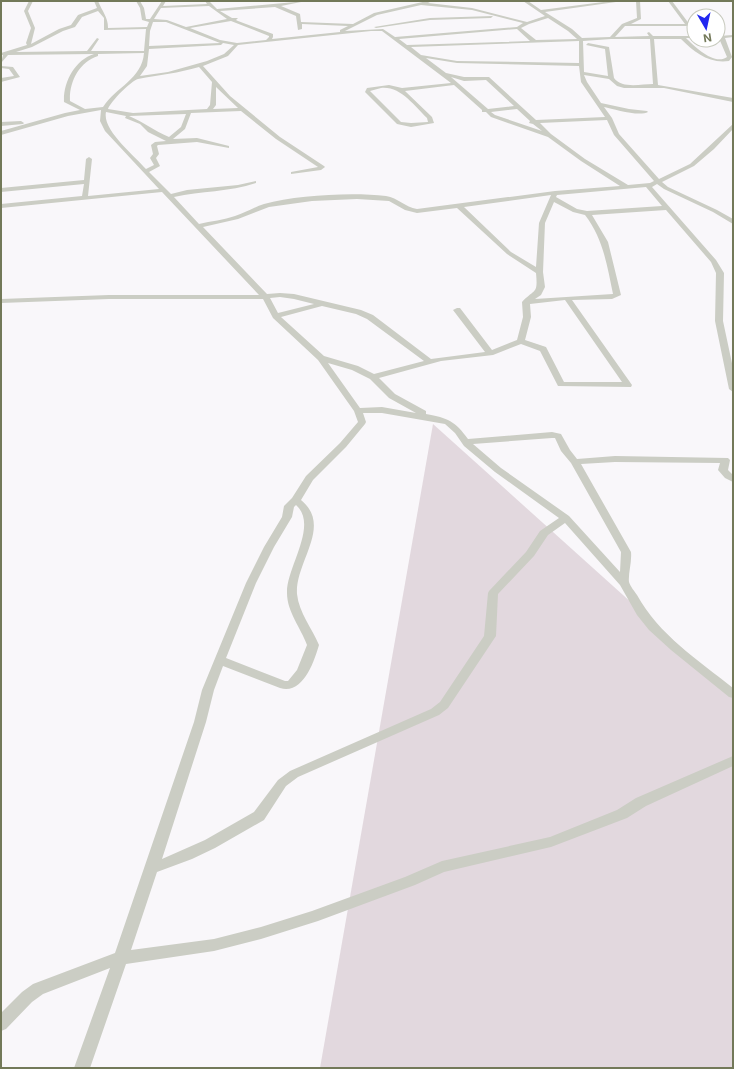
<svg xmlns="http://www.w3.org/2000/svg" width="734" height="1069" font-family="Inter,sans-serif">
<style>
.green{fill:#e2d8de}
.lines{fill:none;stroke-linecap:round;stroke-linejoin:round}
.minor{fill:#cbcdc4;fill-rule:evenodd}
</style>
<rect width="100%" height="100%" fill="#f9f7fa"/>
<path class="green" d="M433,424L733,694V1068H320Z"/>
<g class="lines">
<path class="minor" d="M29,1H33L28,11L35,28L31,44L59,29L71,25L78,15L97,8L94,1H98C102,11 108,17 108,28L147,27L149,22L142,20L140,8L136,1H140L144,8L146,19H150L162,1H166L163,6L207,4L205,1H209L217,9L306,1L281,6L300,14L301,22L353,24L374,13L427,1L430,2L428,3L472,8L527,22L545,16L523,1H528L541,10L611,1H623L545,12L572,29L582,38L610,37L622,24L637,18L636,1H640L641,19L631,24H685L668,1H672L690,25L686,26H625L615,37L649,36L647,33L649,32L653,36H694V38H686C695,47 715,66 727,57L718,36L733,35V37L725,38L732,57L729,61C709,64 694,52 681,39H654L658,85L733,98V102L664,88H624L617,86L609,79L584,75L587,82L601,103L629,109L647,111L648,112C639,117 614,109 604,107L612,118L619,134L659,179L690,164L733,124V129L714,149L694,166L662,182L668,187L717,210L733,219V224L713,212L664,189L657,184L652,187L716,260L724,273L723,321L733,368V392L729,389L715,321L716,273L711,262L666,210L592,215L608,242L621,295L612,299L572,300L632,385L631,387L558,386L540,351L521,344L493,355L441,361L379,378L395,394L426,411V414C448,418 455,421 468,439L552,432L561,434L570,450L577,459L615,456L728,458L730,460L728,470L733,475V482L725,478L718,470L720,463L615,462L581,464L631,552C632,562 628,574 629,582C630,586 635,592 637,595C659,635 698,660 733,688V698L729,697L671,650L649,630L637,615L620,585L565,523L548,535L534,556L498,594L496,636L448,708L439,715L298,777L286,786L264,820L215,848L192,859L157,872L131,950L214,939L261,927L312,911L405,877L442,861L550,837L617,810L636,798L733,756V766L646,806L627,818L551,847L444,872L415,885L318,921L261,939L214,951L126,964L90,1068H74L110,968L43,994L32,1002L6,1029L1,1031V1013L22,992L33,984L115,953L194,722L202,690L246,583L264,547L282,517L284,506L292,498L306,476L340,443L358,422L354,411L318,360L273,318L263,299H109L1,303V299L109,295H259L162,192L1,208V204L82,196L84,184L1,192V188L84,180L86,159L89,157L92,159L88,196L159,189L105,131L100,121L101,110L68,116L1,135V131L65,113L80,110L64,102C63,82 75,60 94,54L8,55L1,63L3,55H1V53L27,45L26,43L31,28L24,11ZM421,5L472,10L523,23L517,27L395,37L383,29L345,31L377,15ZM209,6L227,19L186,27L167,20L154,19L161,8ZM275,7L296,16L298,30L302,29V24L348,26L340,30V32L272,39L273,37V34L238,21L236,20L238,18H232L220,11ZM98,11L104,18V30L146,29L144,51H91L99,39L97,38L87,51L16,52L32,47L63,31L75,27L82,17ZM548,18L568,31L577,39L536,40L521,28L529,24ZM231,21L269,36V37L266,40L237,43L220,40L190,28ZM153,22H166L220,43L149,46L150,31ZM517,29L530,41L407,45L399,39ZM371,31H382L451,83L402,88L389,85L367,88L365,92L397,124L411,127L434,123L432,117L405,91L454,85L482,110V112H486L491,117L548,137L581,161L620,186L555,191L417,209C405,207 398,198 386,196C352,192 297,195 264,204C254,207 245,213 235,216C224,220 211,221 199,224L174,197C201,191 229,192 256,183V181L238,185L187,190L171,194L149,172L160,166L156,158L159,154L157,146L158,145L197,142L229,148V146L197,138L173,139L185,129L191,113L241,111L276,139L318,167L291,172V174L321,170L325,167L324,166L280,137L230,96L203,66L228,56L238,45ZM611,39H650L653,84C641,84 622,89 614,78L609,47L588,43L586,45L605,49L608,76L584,72L583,41ZM579,41V63L457,61L421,55L411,47ZM223,43L234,45L224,54L207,61L168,72L140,76L147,66L149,49L221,45ZM144,53C142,79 116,87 103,107L85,109L70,101C69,82 79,62 98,56V54ZM426,58L457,63L579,66L581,82L605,117L536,120L489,77H464L446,73ZM199,67L212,82L210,105L207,109L133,113L108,109C111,101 131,81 138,79C159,75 179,73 199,67ZM451,77L464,81L486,80L514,106L488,109ZM216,87L238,108L213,109L216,105ZM381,88C401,86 414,106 427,118L428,122L411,123L401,122L370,91ZM517,109L530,121L529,123L533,124L542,131L495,115L491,112ZM106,112L126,116L125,118L140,124L148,132L166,141L155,142L151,145L153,154L150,158L154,165L146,169C135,156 102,130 106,112ZM186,114L181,127L169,137C154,131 144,122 129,116ZM607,120L614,135L654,181L650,183L628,185L585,159L551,134L540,123ZM646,187L662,206L587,211L577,209L556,197L557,195ZM551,195L539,223L536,267L511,252L464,207ZM357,199L389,201L405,210L417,213L457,208L507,254L536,273C538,295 535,288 522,302L523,317L517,340L492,350L460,308H457L453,310L485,352L431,359L373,315L361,310L294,294L280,293L267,294L203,227L238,219L269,207L312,201ZM554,202L573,212L585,215C603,238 607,265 613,294L535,299L541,295L545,287L543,272L545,223ZM280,297L294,299L314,304L278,313L270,298ZM565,300L622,382H564L546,347L525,340L531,317L530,304ZM322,306L356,314L367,319L424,361L374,374L358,366L324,356L281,317ZM328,363L352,370L370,379L389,398L416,413L382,407L360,408ZM363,413H382L445,424L455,433L464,446L495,472L559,518L540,531L526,552L489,591L488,593L484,636L440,702L431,709L290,771L278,780L254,812L205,840L162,859L206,722L214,690L223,666L280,688C303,695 314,662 319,645C312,628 299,613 297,594C295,562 333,526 301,500L313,480L346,447L365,424L366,422ZM552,438H555L561,451L571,463L621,552L620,572L569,516L501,468L473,444ZM296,505C319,525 286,568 287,593C287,612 301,628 307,645L297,670L288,681H285L226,658L256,583L274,547L292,517L294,507Z
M715,1H733V2H717Z
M493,16L491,18L430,20L376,28L374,27L430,18Z
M1,66L13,67L20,77L1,82V78L14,76L9,69L1,68Z
M21,121L24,123L23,124L1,126V122Z"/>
</g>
<rect width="734" height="1069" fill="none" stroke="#737959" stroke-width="4"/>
<g transform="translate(706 28) rotate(171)"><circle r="19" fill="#ffffff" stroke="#c7c9bd"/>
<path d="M0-3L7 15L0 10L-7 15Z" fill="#2127f0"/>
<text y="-6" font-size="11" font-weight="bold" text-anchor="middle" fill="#737959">N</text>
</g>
</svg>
